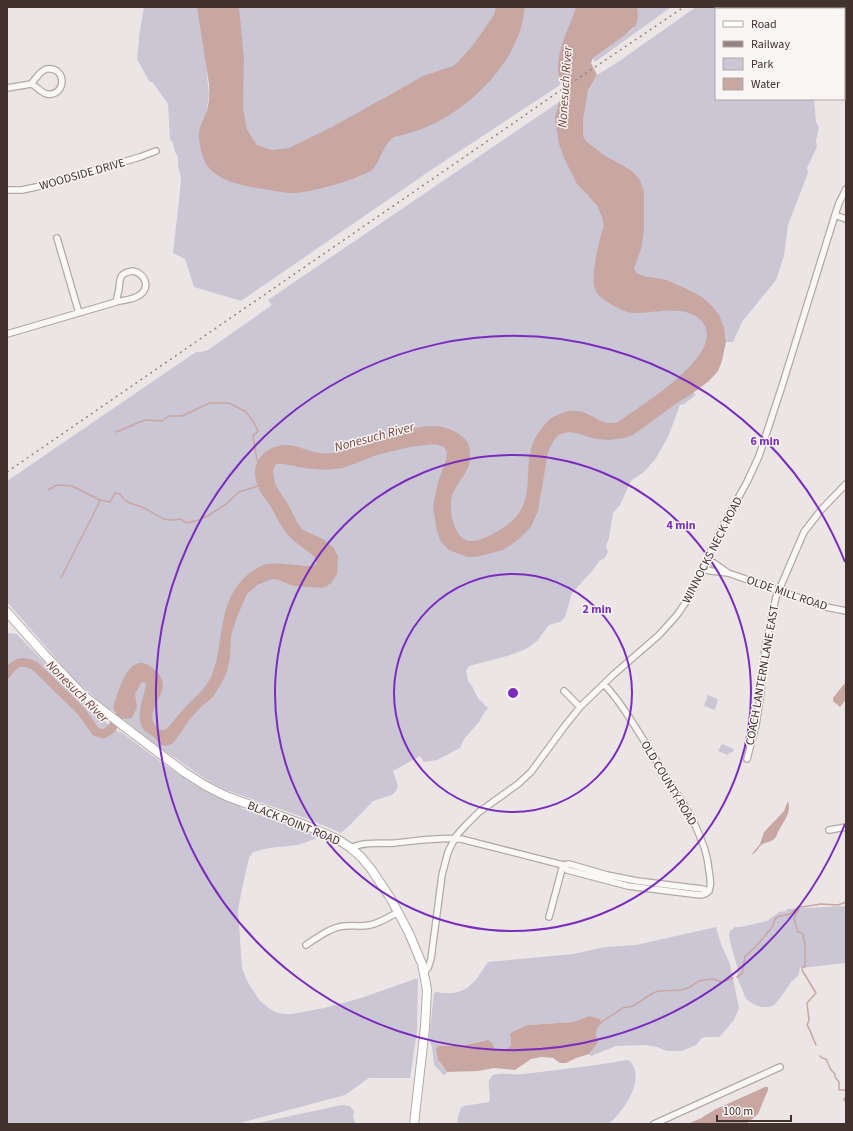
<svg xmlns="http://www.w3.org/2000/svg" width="853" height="1131" font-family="'Source Sans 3',sans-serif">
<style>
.green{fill:#cbc6d4}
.water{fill:#c8a7a3}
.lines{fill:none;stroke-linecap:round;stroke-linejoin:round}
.stream{stroke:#c8a7a3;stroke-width:1.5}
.river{stroke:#c8a7a3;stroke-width:9}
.minor-casing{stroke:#b2a9a6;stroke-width:8}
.secondary-casing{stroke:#b2a9a6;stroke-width:10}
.minor{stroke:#faf8f7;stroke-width:5.5}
.secondary{stroke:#fff;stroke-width:8}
.rail{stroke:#94837f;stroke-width:1.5;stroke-dasharray:2 4;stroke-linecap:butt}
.ring{fill:none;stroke:#7b2cbf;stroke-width:2}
.labels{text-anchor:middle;stroke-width:3;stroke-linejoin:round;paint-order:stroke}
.street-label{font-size:12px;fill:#42322d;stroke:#f8f5f4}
.water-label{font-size:13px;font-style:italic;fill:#73433a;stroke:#f8f5f4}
.centre{fill:#7b2cbf;stroke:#f8f5f4;stroke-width:2}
.ring-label{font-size:12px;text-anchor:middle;font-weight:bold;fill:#7b2cbf;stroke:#f8f5f4;stroke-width:3;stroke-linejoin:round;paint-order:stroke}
</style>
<rect width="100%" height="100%" fill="#ebe6e5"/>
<path class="green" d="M144,7H201L209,96L206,113L199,131L215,174L228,180L239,184L291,193L325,187L360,177L372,169L387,141L515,44L521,27L525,7H579L559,71L560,85L434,168L241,301L194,287L185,259L173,253L180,191L181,177L178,166V157L175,152L173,143L170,139L168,104L153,83L149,81L137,59L139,39V36Z
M238,7H498L497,11L468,62L411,83L385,97L350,121L286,150H272L257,145L247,129L243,107Z
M637,7H671L595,62L593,58L633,29Z
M696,7H846L844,10L716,9V99H814L816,122L819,127L816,141L817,147L807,168L808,173L788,225L784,256L776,280L742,322L733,342H726L724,327L633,274L643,190L639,178L633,172L626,166L603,156L585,141L583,138L582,121L587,94L597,75L618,62Z
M559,102L556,115L592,198L602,215L606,224L601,245L679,309L700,316L710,333L698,360L679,378L696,395L684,404L680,405L668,437L656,458L644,472L632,480L630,483L620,505L613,513L609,538L606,546L608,552L604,559L600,560L592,571L572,593L565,617L560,622L549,625L537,641L526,649L507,656L469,666L466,671L468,681L472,686L478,698L488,708L482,716L479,722L464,739L460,748L437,760L424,762L420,756L393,771L398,786L396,791L392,795L373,801L352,823L341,833L308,819L226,790L210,782L149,740L127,722L112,710L108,709L74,679L7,602V481L196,352H201L208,350L272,305L268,300Z
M7,633L17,634L88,708L121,734L117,729C144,749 171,771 200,788C213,796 228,801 242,807L241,808L246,810L320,837L298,845L269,848L253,852L249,858L242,889L238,910L242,968L247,981L260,1001L269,1008L275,1012L283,1014H292L324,1008L361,998L418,978L417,1031L410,1078H369L345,1095L240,1123L231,1124H7Z
M708,695L718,699L715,710L704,706Z
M722,744L734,749L732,753L730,752L728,755L718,751Z
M846,906V963L800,968L798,976L791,982L781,997L774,1005L769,1007H761L753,1004L746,999L737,977L738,970L731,945L729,935L730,931L735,927H741L767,921L779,912L787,911L786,909Z
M716,927L721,944L730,964L733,978L739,1008L734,1020L723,1033L719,1037H705L701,1039L696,1045L682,1051H667L657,1047L644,1045L616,1046L591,1056L589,1054L598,1043L595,1035L597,1028L589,1016L573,1022L527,1025L512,1032L510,1034L511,1045C508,1049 501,1051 496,1050L493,1044L485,1040L465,1045L438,1046C436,1060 438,1062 447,1072L446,1074L444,1075L434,1065L432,1047L429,1040L434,993C437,991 439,993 443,993C446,993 449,993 452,993C472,991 478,976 488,962L573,954L605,947L636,945Z
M627,1060L630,1061C646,1079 624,1112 608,1124H457L458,1116L461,1108L464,1106L489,1102C492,1094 485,1082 492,1076C497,1072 515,1075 523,1074C557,1070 593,1066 627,1060Z
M342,1105L350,1106L354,1111L353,1117L356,1124H253Z"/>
<path class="water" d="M197,7H239L244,59L243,107L247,129L257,145L272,150L289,148L332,127L423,76L453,66L458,62L473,45L494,15L496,7H525C523,18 522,29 517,39C502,75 466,109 431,125C423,129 414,132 406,134C402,135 397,136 394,137C384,143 379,164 372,170C361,179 306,194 291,193C285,193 277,191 270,190C249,187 214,183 204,160C201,152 198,140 199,131C201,122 207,114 208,105C210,98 209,91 209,84Z
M576,7H637L638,18L636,25L625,35L593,58L591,63L597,75L588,91L583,119V136L586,141L605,156L625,166L633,172L639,178L644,191V228L642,246L634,269L636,273L644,276L666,280L685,288L702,297L712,306L719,315L724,327L726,342L722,361L718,371L709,381L689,396L677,403L633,435L624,438L609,440L596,439L576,433L568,432L558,435L554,440L548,452L538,511L531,527L518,540L503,550L476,557H467L449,550L441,542L437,531L433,507L438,482L446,460L447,452L444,447L435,444L410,447L377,455L343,468L325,470L303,468L284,464H276L273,470L274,478L276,486L288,504L298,524L303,530L323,539L334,548L338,557L337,574L331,583L327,586L322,588L294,586L278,580L273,579L257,585L247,594L237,617L231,636L230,658L227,672L221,684L213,697L201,707L189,720L180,734L172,744L166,746L161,745C159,743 157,740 155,738C152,735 148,734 145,731C133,719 145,696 146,683L142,682L135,694L137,707L132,718L125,719L114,711L113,708C119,689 130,644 157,672C161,676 163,681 163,686C162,699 144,715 157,727C160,730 161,730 165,730C172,724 177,716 183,710C196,695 207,690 214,669C223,642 219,609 238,585C244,577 251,571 261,566C274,559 310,569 315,565C316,564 316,562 317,560C315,558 313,555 310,553C304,548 297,544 291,538C282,529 277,518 271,507C267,500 260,494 258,486C250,468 259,451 278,446C293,442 305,451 320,453C326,454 332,453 338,452C346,448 355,447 364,444C378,439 393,435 407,430C415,428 423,426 431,426C443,425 462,432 468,443C470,448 470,456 470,461C469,471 455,486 452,496C448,509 454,541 471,541C480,541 489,536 496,532C549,504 512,464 542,428C545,424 548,420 553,417C559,414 569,410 576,411C594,412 599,427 618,422C640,406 720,358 705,326C701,317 689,312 680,311C665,309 650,313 635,313C626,313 620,309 612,305C606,301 597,296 595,289C590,277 599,239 604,227L602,217L597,206L587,194L577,184L565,160L559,144L555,118L559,102L564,98L565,92C562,85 558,76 558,68C558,46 570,27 576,7Z
M844,684H846V699L841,706L840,707L833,701V698Z
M788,801C792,812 784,821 779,830C777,833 777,837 774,839C770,843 764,842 760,846C757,850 756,853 751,855L760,844L764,832L784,811Z
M589,1016L600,1019L601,1023C595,1030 595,1034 598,1043L589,1054L576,1058L566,1063H560L553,1058L541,1057L531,1059L515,1070L494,1068L478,1071L447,1072L438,1060L436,1049L438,1046L465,1045L487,1040C493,1041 493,1046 496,1050C501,1051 508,1049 511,1045L510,1034L512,1032L527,1025L573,1022Z
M765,1087H768V1090L758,1114L746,1124H688L701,1118L716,1109Z"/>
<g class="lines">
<path class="stream" d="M116,432L145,420L162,421L169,416H182L210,403H229L246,412L253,421L258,431L253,436L257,461
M48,490L57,485L72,486L100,500L110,502L115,493L120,494C126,505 134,503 144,508C159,515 162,523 180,519L187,523L199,520L209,515L226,504L239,492L258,486
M61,578L100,501
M798,907L799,909L794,918L798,932L802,933L804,936H803L805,944V967H803L802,970L816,993L807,1003L809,1020L807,1025C811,1031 813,1039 816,1045
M737,977L742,974L745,957L760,942L773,926L774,921L777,917L790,914L798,907H802L821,904L838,905L846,902
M600,1023L623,1008L633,1006L653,993L659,991L681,990L688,988L699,981L704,980L713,979L722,982L733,978
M820,1056L822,1058L826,1059L831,1070L835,1074V1077L839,1082V1090H846
M846,1097L844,1099L846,1102"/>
<path class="river" d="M7,674C14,662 22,659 35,666L81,711L96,732L103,734L107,732L112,728L120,715L124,704"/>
<defs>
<path id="minor" d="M46,69C68,66 66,97 47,94C41,93 37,86 31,84L40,73Z
M7,88L31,84
M7,190H22L36,187L140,157L156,151
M835,215L846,219
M57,238L79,313
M133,271C146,274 151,289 138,296C132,300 123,300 116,302C117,298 118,293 119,289C120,278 119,273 133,271Z
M7,334L116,302
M707,560L714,563L728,573
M703,569L711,571L728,573L826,607L846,611
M564,691L580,707
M747,759L756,725L761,692L765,648L776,597L804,532L821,510L846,484
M829,830L846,827
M351,848C364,841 381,844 395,843C416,841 439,837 461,839L563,865L569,864L607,875L637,881L702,889L709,891
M563,865L567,870L628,886L700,895C713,894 711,882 709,871C708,861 706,851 702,842C692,813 673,788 657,762C640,735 625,707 604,684
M549,917L563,865
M306,945C318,937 331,927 345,926C353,925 362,927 370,925C380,923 389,917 398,912
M424,972L428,968L431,959L442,875L448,852L456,836L466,825L479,812L518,784L531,772L564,727L580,707L613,675L659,635L677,615L690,596L721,529L747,482L759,456L782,386L835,215L839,203L846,189
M654,1124L780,1067"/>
<path id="secondary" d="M7,612L45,655L84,696L184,772L206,786L226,796L305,825L337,839L351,848L361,857L371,869L391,899L409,933L422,964L425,979L427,990L425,1027L414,1124"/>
</defs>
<use href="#minor" class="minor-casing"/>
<use href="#secondary" class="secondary-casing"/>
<use href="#minor" class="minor"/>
<use href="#secondary" class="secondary"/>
<path class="rail" d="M7,472L518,120L561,90L684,7"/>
</g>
<g class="ring">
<circle cx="513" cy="693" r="119"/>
<circle cx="513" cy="693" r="238"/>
<path d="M845 824A357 357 0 1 1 845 562"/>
</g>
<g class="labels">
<g class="street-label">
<text transform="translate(82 174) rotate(-16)" y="4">WOODSIDE DRIVE</text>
<text transform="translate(712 550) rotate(-63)" y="4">WINNOCKS NECK ROAD</text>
<text transform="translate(787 593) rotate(19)" y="4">OLDE MILL ROAD</text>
<text transform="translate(762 675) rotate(-80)" y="4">COACH LANTERN LANE EAST</text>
<text transform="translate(669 783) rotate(59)" y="4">OLD COUNTY ROAD</text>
<text transform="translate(294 823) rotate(22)" y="4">BLACK POINT ROAD</text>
</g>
<g class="water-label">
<text transform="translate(564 87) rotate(-86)" y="5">Nonesuch River</text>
<text transform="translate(374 436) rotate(-15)" y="5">Nonesuch River</text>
<text transform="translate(78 691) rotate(45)" y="5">Nonesuch River</text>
</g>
</g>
<circle cx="513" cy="693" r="6" class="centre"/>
<g class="ring-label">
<text x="765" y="445">6 min</text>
<text x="681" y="529">4 min</text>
<text x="597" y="613">2 min</text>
</g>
<rect width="853" height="1131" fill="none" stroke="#42322d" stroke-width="16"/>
<rect x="715" y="8" width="130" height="92" fill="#f8f5f4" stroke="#afa7a4"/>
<rect x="723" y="21" width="20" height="6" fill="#ffffff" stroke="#afa7a4"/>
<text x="751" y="28" font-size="12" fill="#42322d">Road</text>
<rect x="723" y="41" width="20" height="6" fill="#94837f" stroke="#afa7a4"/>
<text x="751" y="48" font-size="12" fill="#42322d">Railway</text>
<rect x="723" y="58" width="20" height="12" fill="#cbc6d4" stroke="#afa7a4"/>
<text x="751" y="68" font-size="12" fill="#42322d">Park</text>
<rect x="723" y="78" width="20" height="12" fill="#c8a7a3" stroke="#afa7a4"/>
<text x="751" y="88" font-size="12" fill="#42322d">Water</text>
<path d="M717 1115v6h74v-6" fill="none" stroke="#42322d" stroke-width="2"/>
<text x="723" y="1115" font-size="12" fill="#42322d" stroke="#f8f5f4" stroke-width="3" paint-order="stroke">100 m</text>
</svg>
